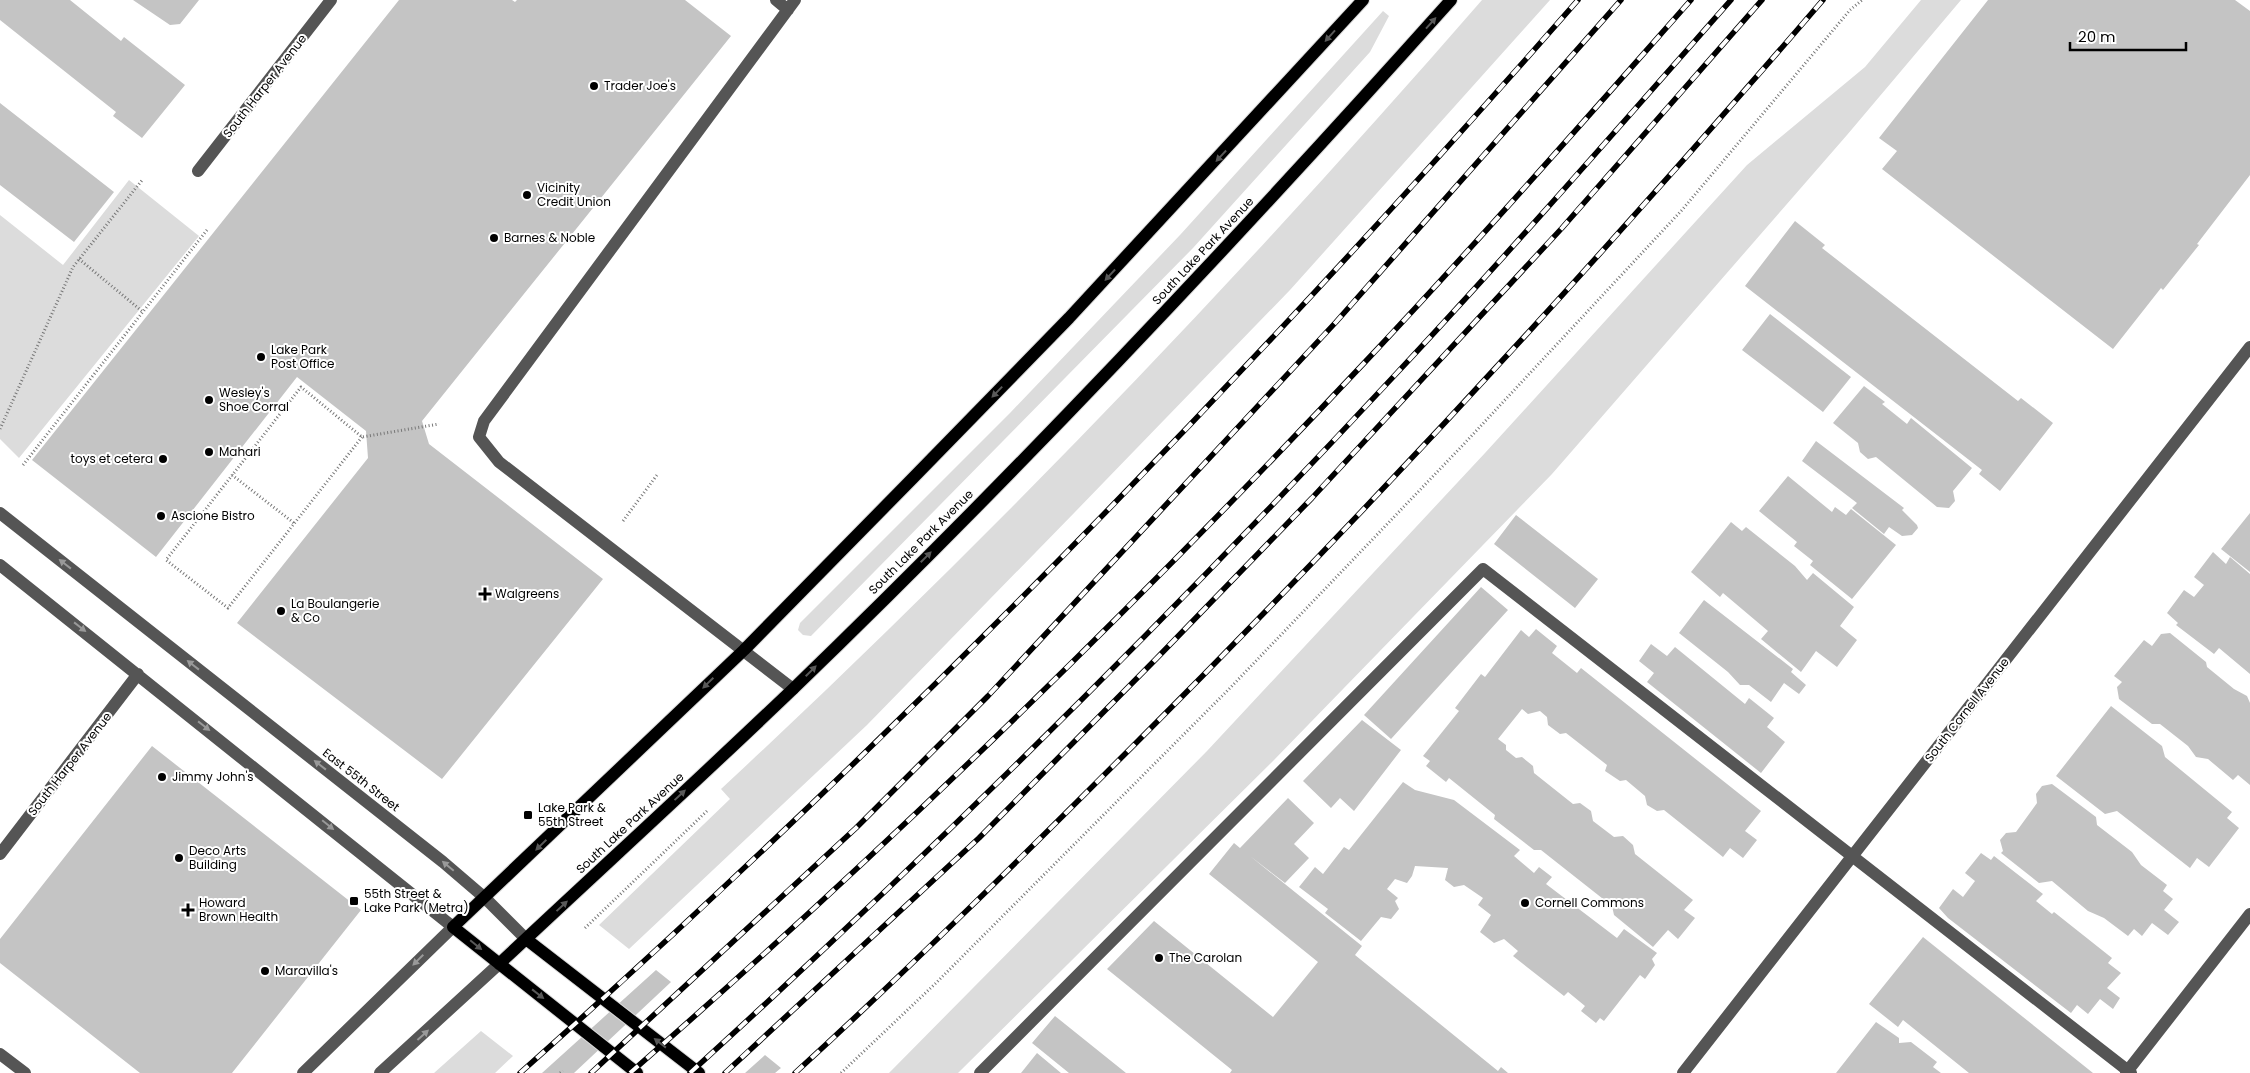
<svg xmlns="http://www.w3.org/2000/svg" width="2250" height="1073" font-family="Poppins,sans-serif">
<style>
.green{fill:#dcdcdc}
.building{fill:#c4c4c4}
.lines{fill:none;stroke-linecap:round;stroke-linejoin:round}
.major-casing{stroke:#dbdbdb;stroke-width:14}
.path{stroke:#777;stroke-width:3;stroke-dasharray:1 2.5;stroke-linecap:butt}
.minor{stroke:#555;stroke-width:12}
.major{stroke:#000;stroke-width:12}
.rail-casing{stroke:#000;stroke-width:5.5}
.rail{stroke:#fff;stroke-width:4;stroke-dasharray:11;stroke-linecap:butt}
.oneway{fill:#595959}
.oneway2{fill:#999}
.poi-dot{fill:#000;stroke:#fff;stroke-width:2}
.labels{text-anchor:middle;stroke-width:4;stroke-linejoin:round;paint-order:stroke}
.street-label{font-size:12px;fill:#000;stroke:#fff}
.poi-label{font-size:12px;fill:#000;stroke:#fff;text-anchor:start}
</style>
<rect width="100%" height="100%" fill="#fff"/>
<path class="green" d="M1482,0H1550L1290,290L1075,512L867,725L629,949L599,925L730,799L721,789C988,541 1243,275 1482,0Z
M1921,0H1961L1847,135L1552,474L1274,760L958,1073H889L1207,751L1485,453L1747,165L1865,67Z
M1383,11L1389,16L1370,52L1193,248L811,636L803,635L798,630L800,623L1010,413L1180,235Z
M129,180L199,236L19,458L0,439V215L63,265Z
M481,1031L513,1056L495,1073H434Z"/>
<path class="building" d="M0,0H70L121,41L124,37L185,85L142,138L113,116L116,112L0,20Z
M133,0H199L180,24L170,25Z
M399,0H512L515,2L517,0H685L731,36L422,421L429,444L603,579L442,779L237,623L368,458L366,431L297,377L156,557L32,460Z
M1988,0H2235L2250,11V175L2197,244L2199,245L2163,290L2161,288L2113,349L1882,169L1897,151L1879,138Z
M0,103L114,192L74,242L0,185Z
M1795,221L1825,245L1822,248L2018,401L2021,398L2053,423L2000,491L1979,474L1982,470L1745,286Z
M1770,314L1851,377L1823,412L1742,350Z
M1864,386L1885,402L1882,404L1907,424L1911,418L1972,468L1953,491L1955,501L1949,508L1937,507L1876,457L1868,459L1860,452L1858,443L1833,423Z
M1816,441L1904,508L1902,510L1917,525L1918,528L1912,535L1902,536L1889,527L1884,534L1852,508L1857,503L1802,461Z
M1788,476L1832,512L1835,507L1846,515L1851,509L1896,545L1852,599L1810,565L1813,561L1794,546L1797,542L1759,511Z
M2250,513V572L2221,549Z
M1516,515L1598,579L1575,608L1494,544Z
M1731,522L1742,531L1746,527L1795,566L1807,580L1813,573L1854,607L1840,626L1857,640L1837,667L1816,651L1801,672L1761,639L1768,631L1723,593L1720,597L1691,572Z
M2213,552L2226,564L2230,557L2250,574V674L2219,648L2214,654L2176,625L2178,623L2167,613L2184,590L2194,597L2204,585L2194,577Z
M1481,587L1508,610L1391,739L1364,715Z
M1704,600L1793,669L1791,672L1806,685L1799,694L1784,683L1771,702L1749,685H1740L1728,672L1679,633Z
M1536,629L1557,646L1552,653L1577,673L1581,668L1761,811L1745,831L1757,840L1743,858L1730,848L1723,857L1664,810L1657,811L1647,805L1645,796L1626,780L1620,781L1605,771L1607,765L1566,733L1560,734L1548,725L1547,717L1540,711L1528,714L1522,709L1498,739L1506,745V750L1516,758L1522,757L1533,766L1534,773L1573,804L1580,803L1591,811L1593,821L1614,837L1623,836L1633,845L1635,854L1693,900L1684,910L1695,918L1678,939L1668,930L1653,947L1614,915L1612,906L1541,850H1534L1494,819L1495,815L1449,778L1446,782L1426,766L1430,761L1423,756L1459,711L1455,708L1481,674L1485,677L1521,630L1529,637Z
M2170,633L2206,662L2207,667L2234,689L2247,696L2250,703V785L2238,775L2233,780L2208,759L2196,757L2188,746L2160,724H2152L2119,699L2117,687L2122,682L2114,676L2144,640L2152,646L2161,634Z
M1651,644L1667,656L1675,647L1745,704L1749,698L1774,718L1767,727L1785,742L1761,773L1647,682L1654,673L1639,661Z
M2111,706L2162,746L2165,757L2232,812L2227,818L2239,828L2209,867L2197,858L2190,868L2117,811L2105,814L2056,776Z
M1362,720L1401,750L1354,811L1340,798L1331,808L1303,781Z
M152,746L361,910L232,1073H140L0,963V939Z
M1403,782L1415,790L1454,800L1520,850L1514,856L1534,873L1539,867L1552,877L1546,884L1617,938L1624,929L1657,953L1652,959L1655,965L1645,979L1640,975L1604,1021L1600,1018L1596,1023L1581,1011L1585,1006L1568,992L1564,996L1513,956L1518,951L1504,939L1494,943L1480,932L1491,915L1478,905L1483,898L1464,885L1454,887L1445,880L1448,868L1415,866L1412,876L1407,883L1395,879L1387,889L1398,898L1395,901L1399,909L1391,919L1381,917L1361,941L1325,913L1328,909L1299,887L1315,867L1323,874L1344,847L1349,850Z
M2052,784L2096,817L2097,825L2132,852L2141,865L2167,885L2163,891L2173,899L2164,910L2179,922L2168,935L2152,923L2142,936L2134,929L2128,936L2104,918L2088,911L2052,881L2039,883L2001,853L2003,851L2000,840L2006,833L2016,832L2037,803L2036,794L2042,786Z
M1288,798L1314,823L1294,844L1309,858L1285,883L1250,856L1362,946L1355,955L1498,1071L1501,1067L1508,1073H1230L1232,1070L1107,969L1154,921L1273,1017L1318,962L1209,874L1234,843L1240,848Z
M1981,853L1991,860L1994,856L2043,894L2036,901L2052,914L2054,912L2112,958L2108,963L2121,973L2107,988L2120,998L2113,1009L2100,999L2088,1014L2077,1005L2071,1013L1948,918L1939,908L1953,889L1963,897L1975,881L1965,873Z
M1923,937L2093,1073H1969L1903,1020L1898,1027L1869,1004Z
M656,970L671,982L574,1073H542Z
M1055,1016L1126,1073H1069L1032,1043Z
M1876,1022L1899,1038V1043L1911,1042L1937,1062L1933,1067L1941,1073H1836Z
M1037,1053L1061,1073H1021Z
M765,1055L781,1068L775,1073H745Z"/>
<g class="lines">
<defs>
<path id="major" d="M526,939L699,1073
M499,964C597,872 696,782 793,689C1021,469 1239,237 1451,0
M637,1073L453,927L744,650L913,478L1069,318L1363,0"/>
</defs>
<use href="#major" class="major-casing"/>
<path class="path" d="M79,259L143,312
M0,429L73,267L143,179
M362,437L228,608L166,560L301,387L362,437L439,424
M23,465L207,230
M232,475L294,523
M623,521L657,475
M585,928L708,810
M560,1073L563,1071
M841,1073L937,982L1230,688L1463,445L1682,210L1850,10L1862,0"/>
<path class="minor" d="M776,0L788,10
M198,171L331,0
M0,513L443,862L485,898L526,939
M0,565L453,927L303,1073
M793,689L499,462L479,437L484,421L795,0
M0,854L138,674
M0,1054L25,1073
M380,1073L499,964
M980,1073L1483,569L2131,1073
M1683,1073L2250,347
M2126,1073L2250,914"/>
<use href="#major" class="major"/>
<defs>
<path id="rail" d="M520,1073C896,739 1247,378 1578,0
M591,1073L856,828L988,696L1336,322L1621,0
M630,1073C887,849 1132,610 1366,361C1477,243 1584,121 1691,0
M690,1073C935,850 1170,617 1395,375C1510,252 1620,126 1731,0
M725,1073L979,838L1156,659L1312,498L1562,228L1762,0
M795,1073C911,967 1022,857 1133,746C1373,506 1602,257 1823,0"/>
</defs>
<use href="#rail" class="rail-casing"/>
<use href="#rail" class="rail"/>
</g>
<defs><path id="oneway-solid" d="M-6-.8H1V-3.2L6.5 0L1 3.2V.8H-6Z" transform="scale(1.25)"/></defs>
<g class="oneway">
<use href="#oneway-solid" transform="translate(1431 23) rotate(-48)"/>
<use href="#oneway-solid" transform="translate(1330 36) rotate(132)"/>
<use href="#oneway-solid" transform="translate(1221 156) rotate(133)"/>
<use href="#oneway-solid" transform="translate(1110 275) rotate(133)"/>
<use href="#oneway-solid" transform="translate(997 392) rotate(134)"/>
<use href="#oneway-solid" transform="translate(926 557) rotate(-45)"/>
<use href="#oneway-solid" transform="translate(811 671) rotate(-45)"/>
<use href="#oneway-solid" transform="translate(708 683) rotate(136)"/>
<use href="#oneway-solid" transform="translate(680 795) rotate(-43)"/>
<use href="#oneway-solid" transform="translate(541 845) rotate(136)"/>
<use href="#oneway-solid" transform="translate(562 906) rotate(-43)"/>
<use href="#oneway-solid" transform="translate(476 945) rotate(39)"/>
<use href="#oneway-solid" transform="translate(538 994) rotate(38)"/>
<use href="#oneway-solid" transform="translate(660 1043) rotate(-142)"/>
</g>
<g class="oneway2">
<use href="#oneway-solid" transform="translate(65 564) rotate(-142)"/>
<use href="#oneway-solid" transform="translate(80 627) rotate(38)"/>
<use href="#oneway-solid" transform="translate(193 665) rotate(-142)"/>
<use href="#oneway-solid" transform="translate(204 726) rotate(38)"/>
<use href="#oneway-solid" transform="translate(320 765) rotate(-142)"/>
<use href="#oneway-solid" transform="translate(328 825) rotate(39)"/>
<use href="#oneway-solid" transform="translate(448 866) rotate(-140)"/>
<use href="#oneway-solid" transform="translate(418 960) rotate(135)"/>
<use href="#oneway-solid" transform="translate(423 1035) rotate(-42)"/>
</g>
<g class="poi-dot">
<circle cx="594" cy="86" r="5"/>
<circle cx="527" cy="195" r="5"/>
<circle cx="494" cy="238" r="5"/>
<circle cx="261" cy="357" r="5"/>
<circle cx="209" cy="400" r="5"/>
<circle cx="209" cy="452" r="5"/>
<circle cx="163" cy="459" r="5"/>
<circle cx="161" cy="516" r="5"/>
<path d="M482.5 586.5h5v5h5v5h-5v5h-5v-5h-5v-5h5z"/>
<circle cx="281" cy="611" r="5"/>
<circle cx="162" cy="777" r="5"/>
<rect x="523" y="810" width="10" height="10" rx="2.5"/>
<circle cx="179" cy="858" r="5"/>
<rect x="349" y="896" width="10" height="10" rx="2.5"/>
<circle cx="1525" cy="903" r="5"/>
<path d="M185.5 902.5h5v5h5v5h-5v5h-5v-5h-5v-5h5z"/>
<circle cx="1159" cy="958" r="5"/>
<circle cx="265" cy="971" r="5"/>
</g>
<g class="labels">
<g class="street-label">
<text transform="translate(265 86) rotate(-52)" y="4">South Harper Avenue</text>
<text transform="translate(1203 251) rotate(-47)" y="4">South Lake Park Avenue</text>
<text transform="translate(921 542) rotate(-45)" y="4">South Lake Park Avenue</text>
<text transform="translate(1967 710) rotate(-52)" y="4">South Cornell Avenue</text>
<text transform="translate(70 764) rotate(-52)" y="4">South Harper Avenue</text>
<text transform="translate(361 780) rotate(38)" y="4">East 55th Street</text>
<text transform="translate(630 823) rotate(-43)" y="4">South Lake Park Avenue</text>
</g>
<g class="poi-label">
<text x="604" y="90">Trader Joe's</text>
<text x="537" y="192">Vicinity<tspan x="537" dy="14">Credit Union</tspan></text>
<text x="504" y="242">Barnes &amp; Noble</text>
<text x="271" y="354">Lake Park<tspan x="271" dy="14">Post Office</tspan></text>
<text x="219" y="397">Wesley's<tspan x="219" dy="14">Shoe Corral</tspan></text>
<text x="219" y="456">Mahari</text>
<text x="153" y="463" text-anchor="end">toys et cetera</text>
<text x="171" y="520">Ascione Bistro</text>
<text x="495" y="598">Walgreens</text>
<text x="291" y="608">La Boulangerie<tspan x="291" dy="14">&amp; Co</tspan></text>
<text x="172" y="781">Jimmy John's</text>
<text x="538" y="812">Lake Park &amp;<tspan x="538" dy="14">55th Street</tspan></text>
<text x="189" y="855">Deco Arts<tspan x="189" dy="14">Building</tspan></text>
<text x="364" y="898">55th Street &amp;<tspan x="364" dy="14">Lake Park (Metra)</tspan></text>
<text x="199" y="907">Howard<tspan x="199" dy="14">Brown Health</tspan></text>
<text x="1535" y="907">Cornell Commons</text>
<text x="1169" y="962">The Carolan</text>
<text x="275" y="975">Maravilla's</text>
</g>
</g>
<path d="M2070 42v8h116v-8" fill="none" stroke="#000000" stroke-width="2.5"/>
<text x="2078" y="42" font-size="15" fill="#000000" stroke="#ffffff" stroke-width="4" paint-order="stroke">20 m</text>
</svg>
